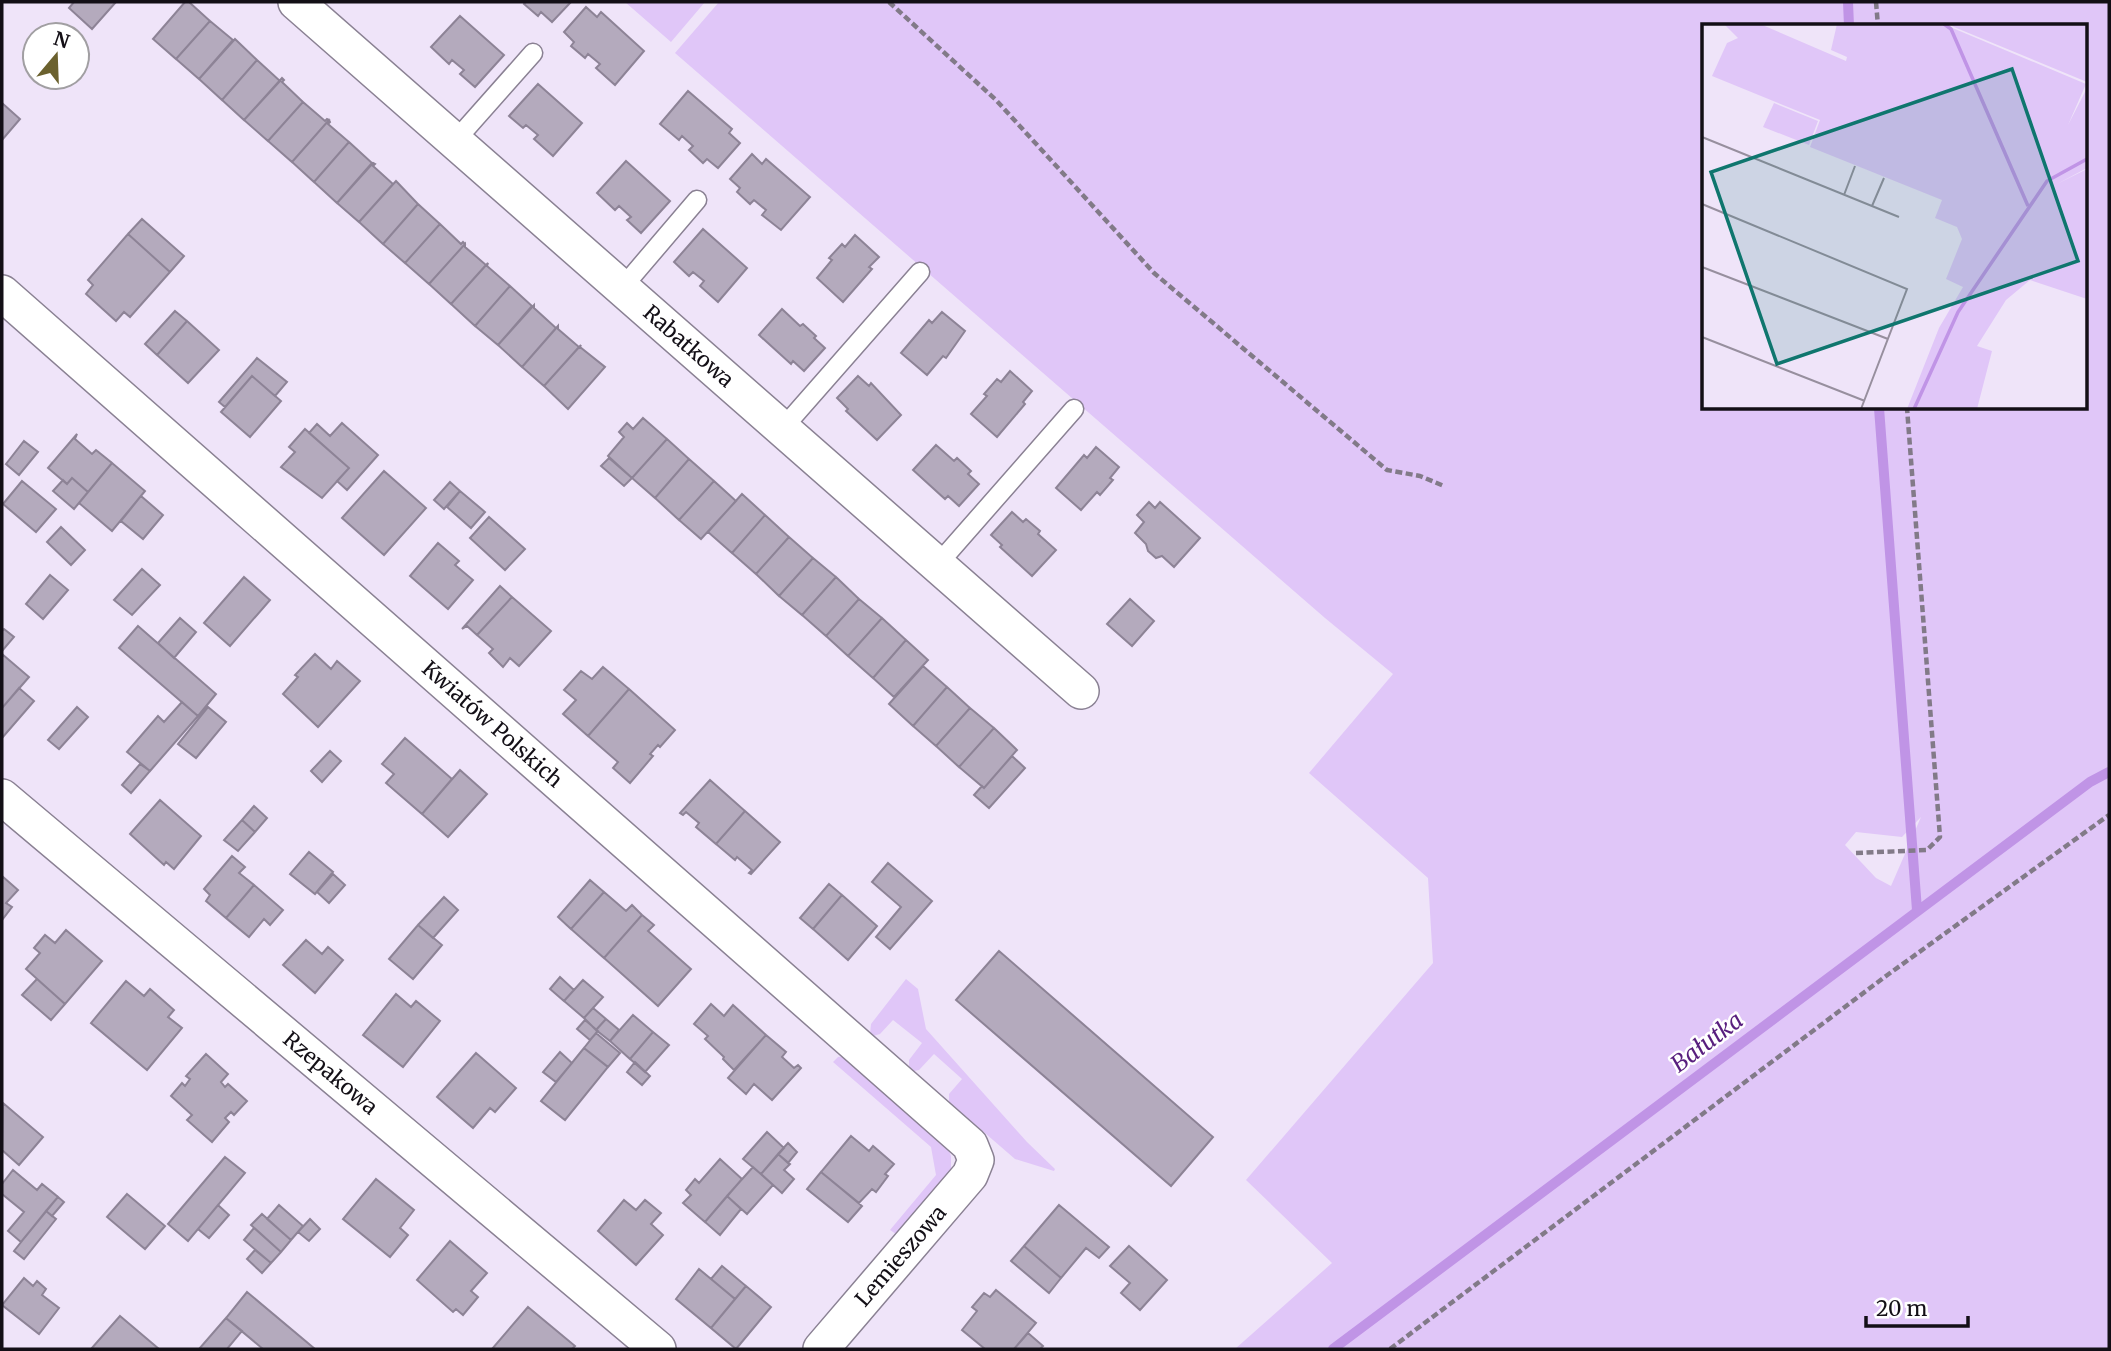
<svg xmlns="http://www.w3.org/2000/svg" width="2111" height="1351" font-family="Merriweather,serif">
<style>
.green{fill:#e0c6f8;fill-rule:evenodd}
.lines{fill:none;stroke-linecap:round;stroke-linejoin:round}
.stream{stroke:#c094e6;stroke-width:10}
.building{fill:#b4aabd;stroke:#8d8396;stroke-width:2}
.lane-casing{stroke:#8a8193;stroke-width:21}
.street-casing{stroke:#8a8193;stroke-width:38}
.path{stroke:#827a88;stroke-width:4.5;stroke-dasharray:7 3.5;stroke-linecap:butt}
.lane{stroke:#fff;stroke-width:18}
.street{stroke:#fff;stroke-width:35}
.labels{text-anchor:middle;stroke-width:5;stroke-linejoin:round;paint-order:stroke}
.street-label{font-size:21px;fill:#130f16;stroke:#fff}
.water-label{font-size:23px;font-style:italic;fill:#581e7e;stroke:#fff}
.inset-river{fill:none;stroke:#c094e6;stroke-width:3.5}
.inset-road{fill:none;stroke:#978f9e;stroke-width:2}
.view{fill:#0f766e;fill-opacity:0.15;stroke:#0f766e;stroke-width:3.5}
.inset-edge{fill:none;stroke:#130f16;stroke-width:3.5}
</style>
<rect width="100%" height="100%" fill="#efe4f9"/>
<path class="green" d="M625,2H705L671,42Z
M719,2H2109V1349H1235L1332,1263L1246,1180L1433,963L1428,878L1309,773L1393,674L1325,618L675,53ZM1703,26H2085V408H1703ZM1921,817L1891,886L1876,878L1845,845L1856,832L1902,837Z
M906,979L918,989L926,1029L1027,1142L1055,1169L1054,1171L1015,1159L949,1102V1094L962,1079L934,1054L919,1070L914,1071L909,1066V1060L922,1043L893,1020L880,1034L873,1036L870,1034L871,1024Z
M847,1056L947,1146L951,1156V1174L896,1234L890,1230L936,1175L931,1147L833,1062L838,1057Z"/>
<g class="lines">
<path class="stream" d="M1848,2L1849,26
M1879,408L1917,910
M1333,1349L2090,782L2109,772"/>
</g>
<path class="building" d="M74,2H116L92,29L69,8Z
M185,2H189L210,21L176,59L153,39Z
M526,2H571L552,22L541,12L538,16L524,4Z
M586,7L597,17L601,12L644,51L615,85L596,68L600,64L588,54L585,58L571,46L574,42L564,32Z
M460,16L504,55L475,87L460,74L464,70L452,60L449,64L431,47Z
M210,21L233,40L199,79L176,59Z
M235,39L257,60L222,100L199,79Z
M257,60L280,81L244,120L222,100Z
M282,78L284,80L282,82L303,102L268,141L244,120Z
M538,84L582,123L553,156L534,139L538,135L526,125L523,128L509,116Z
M688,91L732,129L729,133L740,143L718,168L707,159L703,163L689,150L693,146L682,136L679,140L660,124Z
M303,102L325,121L327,119L329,120L292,162L268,141Z
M2,103L20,119L2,140Z
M329,120L330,122L328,124L349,142L314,182L292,162Z
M349,142L372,163L337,203L314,182Z
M752,154L762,164L766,159L810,197L781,230L762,215L766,210L754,200L750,204L737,192L740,188L730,179Z
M626,161L670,201L641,233L627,220L631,217L619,206L615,210L597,193Z
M373,163L375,164L373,166L393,184L359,222L337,203Z
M396,181L418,204L383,244L359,222Z
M418,204L440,224L405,263L383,244Z
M142,219L184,256L170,272L128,234Z
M440,224L461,244L463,242L465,244L429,284L405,263Z
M703,229L747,268L718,302L700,286L704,281L693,272L689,276L674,262Z
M128,234L170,272L130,317L124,312L116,321L86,294L93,285L88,280Z
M855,235L879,257L869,267L872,269L843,302L817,278L832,260L829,258L842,244L845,247Z
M465,244V247L486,265L451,304L429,284Z
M488,263L487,266L510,286L475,326L451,304Z
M510,286L532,306L498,345L475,326Z
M534,305V308L556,328L522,367L498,345Z
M782,309L800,326L803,324L816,336L814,338L825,348L804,371L793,361L791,364L759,335Z
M175,311L187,321L157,355L145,344Z
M942,312L965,331L946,358L943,356L927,375L901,353L929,320L932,323Z
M187,321L219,350L188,383L157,355Z
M558,326V329L579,347L544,386L522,367Z
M581,345L580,347L605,367L568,409L544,386Z
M257,358L287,382L275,396L252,376L225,407L219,402Z
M1010,371L1032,391L1023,402L1025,404L997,437L971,414L987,396L984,394L997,379L1001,382Z
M252,376L281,401L250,437L221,412Z
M858,376L869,386L871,383L901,415L877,440L846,411L848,409L837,398Z
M643,418L667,439L632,478L608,456L624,437L619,432L627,423L633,429Z
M342,423L378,455L347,490L337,481L349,468L309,433L317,424L330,436Z
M305,429L349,468L322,498L281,467L295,452L289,447Z
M77,434L75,439L92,454L96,450L112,463L88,492L72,478L67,484L48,468Z
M667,439L689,459L655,498L632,478Z
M24,441L38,452L19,475L6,464Z
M936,445L954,461L957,458L971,471L968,474L979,484L959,506L948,496L945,499L913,470Z
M1096,447L1119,467L1110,478L1113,480L1100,495L1097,492L1081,510L1056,488L1084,455L1087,458Z
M609,458L632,478L624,486L601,466Z
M689,459L714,481L679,520L655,498Z
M112,463L145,491L112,531L79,503Z
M384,471L426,508L384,555L342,518Z
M72,478L88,492L74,509L53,491L63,480L67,484Z
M22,481L56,509L36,532L3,504Z
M714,481L736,501L701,539L679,520Z
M450,482L460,491L444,509L434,500Z
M460,491L485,512L471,528L447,507Z
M742,494L765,515L732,553L708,532Z
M141,496L163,515L143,539L121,521Z
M1149,502L1155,508L1160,502L1200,538L1174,567L1162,556L1156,558L1148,551L1146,544L1135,533L1144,522L1137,515Z
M1012,512L1023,522L1026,519L1040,531L1038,534L1056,550L1032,576L1000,547L1002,545L991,535Z
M765,515L789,537L756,574L732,553Z
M489,517L525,549L505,570L470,538Z
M61,527L85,550L71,565L47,542Z
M789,537L813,558L779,596L756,574Z
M438,543L459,561L455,565L473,580L448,609L410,576Z
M813,558L836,577L802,615L779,596Z
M142,569L160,585L132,615L114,600Z
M50,575L68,590L43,619L26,604Z
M244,577L270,600L230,646L204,623Z
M836,577L859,599L826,636L802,615Z
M500,586L512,597L477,635L467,626L462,629Z
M512,597L551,631L519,666L510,658L503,667L489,653L493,649L477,635Z
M859,599L882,618L848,656L826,636Z
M1130,599L1154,621L1132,646L1107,624Z
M180,618L196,632L174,658L158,643Z
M882,618L906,640L873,678L848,656Z
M138,626L216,694L198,716L119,648Z
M4,629L14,637L2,651V631Z
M906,640L928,660L894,697L873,678Z
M2,654L29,677L2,708Z
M315,654L331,669L337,661L360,681L318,727L283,694L298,677L295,675Z
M923,666L947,687L913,726L889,704Z
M603,667L629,689L588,736L563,714L576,700L564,690L581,671L592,679Z
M947,687L970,708L936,746L913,726Z
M19,688L34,701L2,738V708Z
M629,689L675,730L660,747L658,745L650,754L653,756L630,783L613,768L618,762L588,736Z
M182,702L198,716L150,771L127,752L158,716L164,722Z
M77,707L88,717L59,749L48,740Z
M208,707L226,722L196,758L178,744Z
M970,708L994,728L959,767L936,746Z
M994,728L1017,750L984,788L959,767Z
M405,738L452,779L422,814L386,783L394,774L382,764Z
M330,751L341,761L322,782L311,771Z
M1012,756L1025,768L989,808L974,795L982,786L984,788Z
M140,764L150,771L131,793L122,785Z
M460,770L487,794L448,837L422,814Z
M710,780L745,811L716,844L696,827L699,823L686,812L683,815L680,813Z
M160,800L201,836L174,869L166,862L164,865L130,834Z
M254,806L267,818L255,832L242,820Z
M745,811L780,842L751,874L749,873L752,870L737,857L735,860L716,844Z
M242,820L255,832L238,851L224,840Z
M309,852L333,872L315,894L290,874Z
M232,856L245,867L239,873L254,885L226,918L206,901L210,895L204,889Z
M888,863L932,901L890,949L876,937L901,907L872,882Z
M333,874L345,885L329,903L317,892Z
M2,876L18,890L6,903L12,907L2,920Z
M590,880L604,892L571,929L558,917Z
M829,884L842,895L813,929L800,918Z
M254,885L283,910L270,925L264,919L249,937L226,918Z
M604,892L626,911L632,905L642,915L604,958L571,929Z
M842,895L877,926L848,960L813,929Z
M444,897L458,910L433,938L418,925Z
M642,915L654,925L648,931L691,969L658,1006L604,958Z
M418,925L442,945L413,979L389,959Z
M66,930L102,961L65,1004L26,969L40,953L34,948L45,935L55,943Z
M306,940L322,954L328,947L343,960L315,993L283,965Z
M999,951L1213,1137L1171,1186L956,1000Z
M560,977L574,990L564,1001L550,989Z
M37,979L65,1004L51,1020L22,995Z
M583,980L603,997L584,1018L564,1001Z
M126,981L144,996L150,989L174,1010L168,1017L182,1028L147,1070L91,1023Z
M396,994L411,1007L416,1001L440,1021L403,1067L363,1035Z
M711,1004L724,1016L733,1005L766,1035L734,1070L723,1059L724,1057L705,1039L708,1036L694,1024Z
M593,1008L606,1019L596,1030L584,1018Z
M633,1015L653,1032L630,1059L610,1041Z
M606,1019L619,1030L610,1041L596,1030Z
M585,1020L598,1031L590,1040L577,1029Z
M653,1032L669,1045L645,1072L630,1059Z
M596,1033L620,1053L608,1067L584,1048Z
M766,1035L786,1052L782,1057L794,1068L798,1065L801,1068L772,1100L754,1084L746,1094L728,1078Z
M584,1048L608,1067L565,1120L541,1101Z
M560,1052L572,1063L556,1082L543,1072Z
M476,1053L516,1088L495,1112L490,1108L473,1128L437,1097Z
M206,1054L228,1074L221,1082L225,1087L228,1084L247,1101L234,1115L231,1112L225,1118L229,1122L212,1142L187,1120L192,1115L171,1096L182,1083L185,1086L190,1079L186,1076Z
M635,1062L650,1076L642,1085L627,1072Z
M3,1103L43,1137L19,1165L2,1150Z
M767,1132L784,1148L761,1174L743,1159Z
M851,1136L869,1151L873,1146L894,1164L885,1174L888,1176L876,1192L872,1189L859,1203L821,1172Z
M788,1143L797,1152L788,1163L778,1154Z
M778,1154L790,1164L784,1170L794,1179L782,1193L761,1174Z
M225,1157L245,1173L188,1241L168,1224Z
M720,1159L742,1179L705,1222L683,1203L691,1195L686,1190L695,1179L699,1183Z
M753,1167L773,1185L747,1214L727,1196Z
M13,1170L37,1190L42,1184L58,1197L21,1242L8,1231L24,1212L2,1194V1184Z
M821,1172L862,1206L848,1222L807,1189Z
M376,1179L414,1210L400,1228L408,1235L390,1257L343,1219Z
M127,1194L165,1226L145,1249L107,1217Z
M727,1196L741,1209L720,1235L705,1222Z
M58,1197L64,1202L52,1216L46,1211Z
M624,1200L636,1210L645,1200L661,1213L651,1224L663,1235L636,1265L598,1231Z
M218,1205L229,1215L209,1238L198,1229Z
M279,1205L303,1226L291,1240L267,1219Z
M1059,1205L1109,1247L1099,1258L1086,1248L1061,1278L1024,1246Z
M46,1211L56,1219L24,1259L14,1251Z
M262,1214L291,1240L281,1252L251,1225Z
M310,1219L320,1229L309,1241L298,1232Z
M254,1228L281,1252L271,1263L244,1240Z
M450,1241L487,1273L471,1291L478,1297L463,1315L456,1309L453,1312L417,1280Z
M1024,1246L1061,1278L1049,1293L1011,1261Z
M1129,1246L1167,1280L1140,1310L1121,1293L1130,1283L1110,1266Z
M255,1250L271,1263L262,1273L247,1259Z
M722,1266L746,1286L735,1299L711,1279Z
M699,1269L735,1299L711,1328L676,1299Z
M24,1278L33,1286L37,1281L46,1289L42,1295L59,1308L39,1334L2,1305Z
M746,1286L771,1307L736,1349L711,1328Z
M996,1290L1036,1323L1014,1349H985L962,1330L977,1311L972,1307L984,1293L990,1297Z
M247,1292L315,1349H263L226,1318Z
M528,1307L575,1346L572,1349H492Z
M120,1316L159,1349H91Z
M226,1318L242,1331L227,1349H199Z
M1028,1333L1043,1346L1040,1349H1014Z"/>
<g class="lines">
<defs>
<path id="lane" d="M455,141L533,53
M622,288L697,200
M783,428L920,272
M938,564L1074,409"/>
<g id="street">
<path id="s1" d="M296,2L1081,691"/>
<path id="s2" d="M2,293L970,1145L976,1160L970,1175L821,1349"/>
<path id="s3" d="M2,797L658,1349"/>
</g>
</defs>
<use href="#lane" class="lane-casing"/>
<use href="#street" class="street-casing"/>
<path class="path" d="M889,2L996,100L1154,273L1387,470L1420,476L1444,486
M1876,2L1878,26
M1856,853L1927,850L1940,837L1907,408
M1390,1349L1886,976L2109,815"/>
<use href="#lane" class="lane"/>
<use href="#street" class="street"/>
</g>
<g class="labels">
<g class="street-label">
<text dy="7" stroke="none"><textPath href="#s1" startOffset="522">Rabatkowa</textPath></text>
<text dy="7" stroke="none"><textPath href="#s2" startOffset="653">Kwiatów Polskich</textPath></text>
<text dy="7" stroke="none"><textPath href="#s3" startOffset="429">Rzepakowa</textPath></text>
<text transform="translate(901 1256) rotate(-49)" y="7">Lemieszowa</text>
</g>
<g class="water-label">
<text transform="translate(1707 1042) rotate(-37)" y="8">Bałutka</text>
</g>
</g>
<g transform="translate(1702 24)">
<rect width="385" height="385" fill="#efe4f9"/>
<path d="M22,0H58L144,37L145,33L129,26L135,0H241L384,60L366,101L385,64V144L355,160L385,145V275L328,256L304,276L275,322L290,327L275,385H205L237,304L261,263L244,255L260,215L255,203L233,194L240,176L108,123L118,96L10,52L25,19L36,14ZM247,0H385V58L252,3ZM72,79L116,97L107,121L61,103Z" fill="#e0c6f8"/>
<path class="inset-river" d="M242,0L249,5L326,182M212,385L256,288L345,157L385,135"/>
<path class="inset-road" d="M0,113L197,193M142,171L153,142M0,180L205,265L159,385M170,182L182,154M0,243L186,315M0,313L163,377"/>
<path class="view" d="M310,45L376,237L75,340L9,148Z"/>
<rect width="385" height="385" class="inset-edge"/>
</g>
<rect width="2111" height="1351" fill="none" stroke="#130f16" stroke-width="7"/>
<g transform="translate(56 56) rotate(19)"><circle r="33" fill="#ffffff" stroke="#a19fa2" stroke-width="2"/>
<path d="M0-5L12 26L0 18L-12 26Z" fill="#6b612e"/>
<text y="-10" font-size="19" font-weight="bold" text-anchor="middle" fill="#130f16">N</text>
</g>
<path d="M1866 1316v10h102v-10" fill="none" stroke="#130f16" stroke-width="3.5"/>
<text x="1876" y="1316" font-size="21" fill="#130f16" stroke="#ffffff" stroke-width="5" paint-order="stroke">20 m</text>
</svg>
